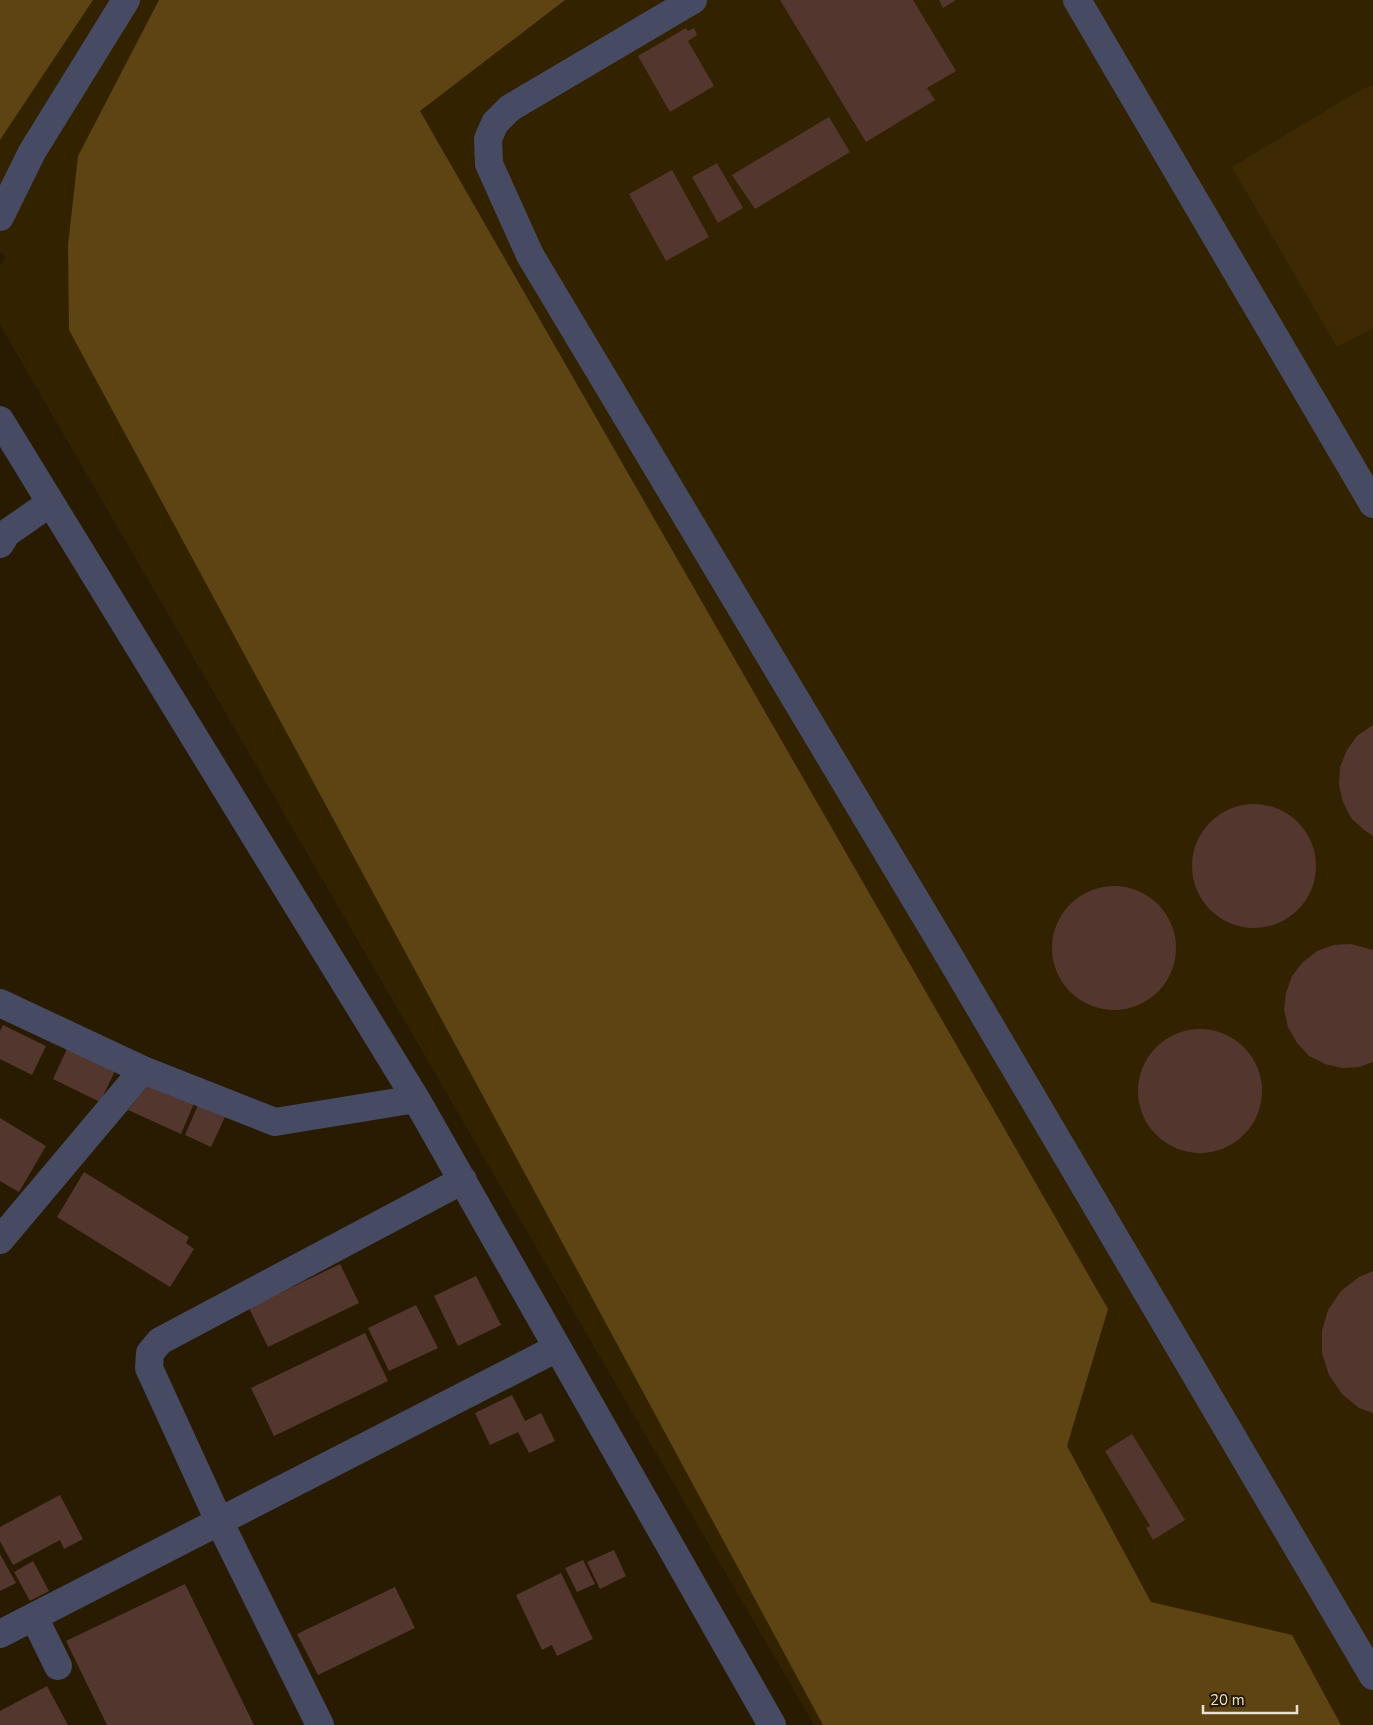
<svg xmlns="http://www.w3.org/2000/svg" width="1373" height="1725" font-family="'Nunito Sans',sans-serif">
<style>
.built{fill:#320}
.green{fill:#3e2a02}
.forest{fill:#5d4412}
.building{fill:#53362e}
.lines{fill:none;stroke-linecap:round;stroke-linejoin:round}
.minor{stroke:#464a63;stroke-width:28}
</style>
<rect width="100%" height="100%" fill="#281b02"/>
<path class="built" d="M0,0H1373V1725H814L0,325V266L6,256L0,252Z"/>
<path class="green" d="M1373,86V328L1337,347L1232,167L1364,88Z"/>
<path class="forest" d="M0,0H93L0,140Z
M159,0H565L420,111L1108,1309L1067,1446L1151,1602L1292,1635L1341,1725H823L69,330L68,245L78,156Z"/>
<path class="building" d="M780,0H913L956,71L927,88L935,100L866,142Z
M939,0H956L943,8Z
M686,28L688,31L694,28L697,35L688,41L714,86L670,112L638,56Z
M829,117L850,152L755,209L732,175Z
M717,163L743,208L718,223L692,177Z
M672,170L709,237L666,261L629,194Z
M1373,725V836L1364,830L1351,818L1343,802L1339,785L1340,767L1347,750L1357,736Z
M1192 866a62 62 0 1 1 124 0a62 62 0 1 1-124 0Z
M1052 948a62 62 0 1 1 124 0a62 62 0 1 1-124 0Z
M1351,944L1373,950V1062L1359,1067L1342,1068L1325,1064L1309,1056L1297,1043L1288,1027L1284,1010L1286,993L1292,976L1303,962L1317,951L1334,945Z
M3,1025L46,1046L32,1075L0,1059V1031Z
M1138 1091a62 62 0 1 1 124 0a62 62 0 1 1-124 0Z
M67,1049L115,1071L100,1102L53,1079Z
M152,1081L195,1101L181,1134L128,1110Z
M198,1105L225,1117L211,1147L185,1135Z
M0,1118L46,1146L19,1192L0,1181Z
M84,1172L189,1237L186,1243L194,1249L170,1287L57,1217Z
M340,1264L359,1303L268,1347L249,1308Z
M1373,1271V1413L1359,1408L1342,1394L1329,1375L1322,1353V1331L1328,1310L1341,1291L1359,1277Z
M476,1276L501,1325L458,1346L434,1296Z
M416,1305L438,1348L389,1371L368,1328Z
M365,1333L388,1381L274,1436L251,1388Z
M512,1395L525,1421L541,1413L555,1441L529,1453L518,1432L490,1445L475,1413Z
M1132,1434L1185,1520L1153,1540L1146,1528L1150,1526L1105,1451Z
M60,1495L83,1539L64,1549L60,1540L13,1565L0,1541V1527Z
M614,1550L626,1576L600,1589L587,1562Z
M0,1554L16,1583L0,1591Z
M583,1560L595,1584L577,1592L565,1568Z
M33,1561L49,1591L30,1601L14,1572Z
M561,1573L593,1639L557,1656L552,1645L542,1650L516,1595Z
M185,1584L254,1725H107L66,1641Z
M395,1587L415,1628L318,1675L297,1634Z
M47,1686L68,1725H0V1711Z"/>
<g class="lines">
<path class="minor" d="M693,0L510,108L495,123L488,139L489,164L530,255L948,954L1373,1676
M1077,0L1373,504
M0,217L32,152L126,0
M0,420L416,1099L772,1725
M0,544L7,533L50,503
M0,1003L143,1070L275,1122L416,1099
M0,1240L143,1070
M34,1617L58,1666
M0,1634L557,1348
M320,1725L220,1523L149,1368L150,1353L160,1341L463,1180"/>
</g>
<path d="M1203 1705v8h94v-8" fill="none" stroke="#eae0d1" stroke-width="2.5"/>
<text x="1210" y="1705" font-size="15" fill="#eae0d1" stroke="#281b02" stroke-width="4" paint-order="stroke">20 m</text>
</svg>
